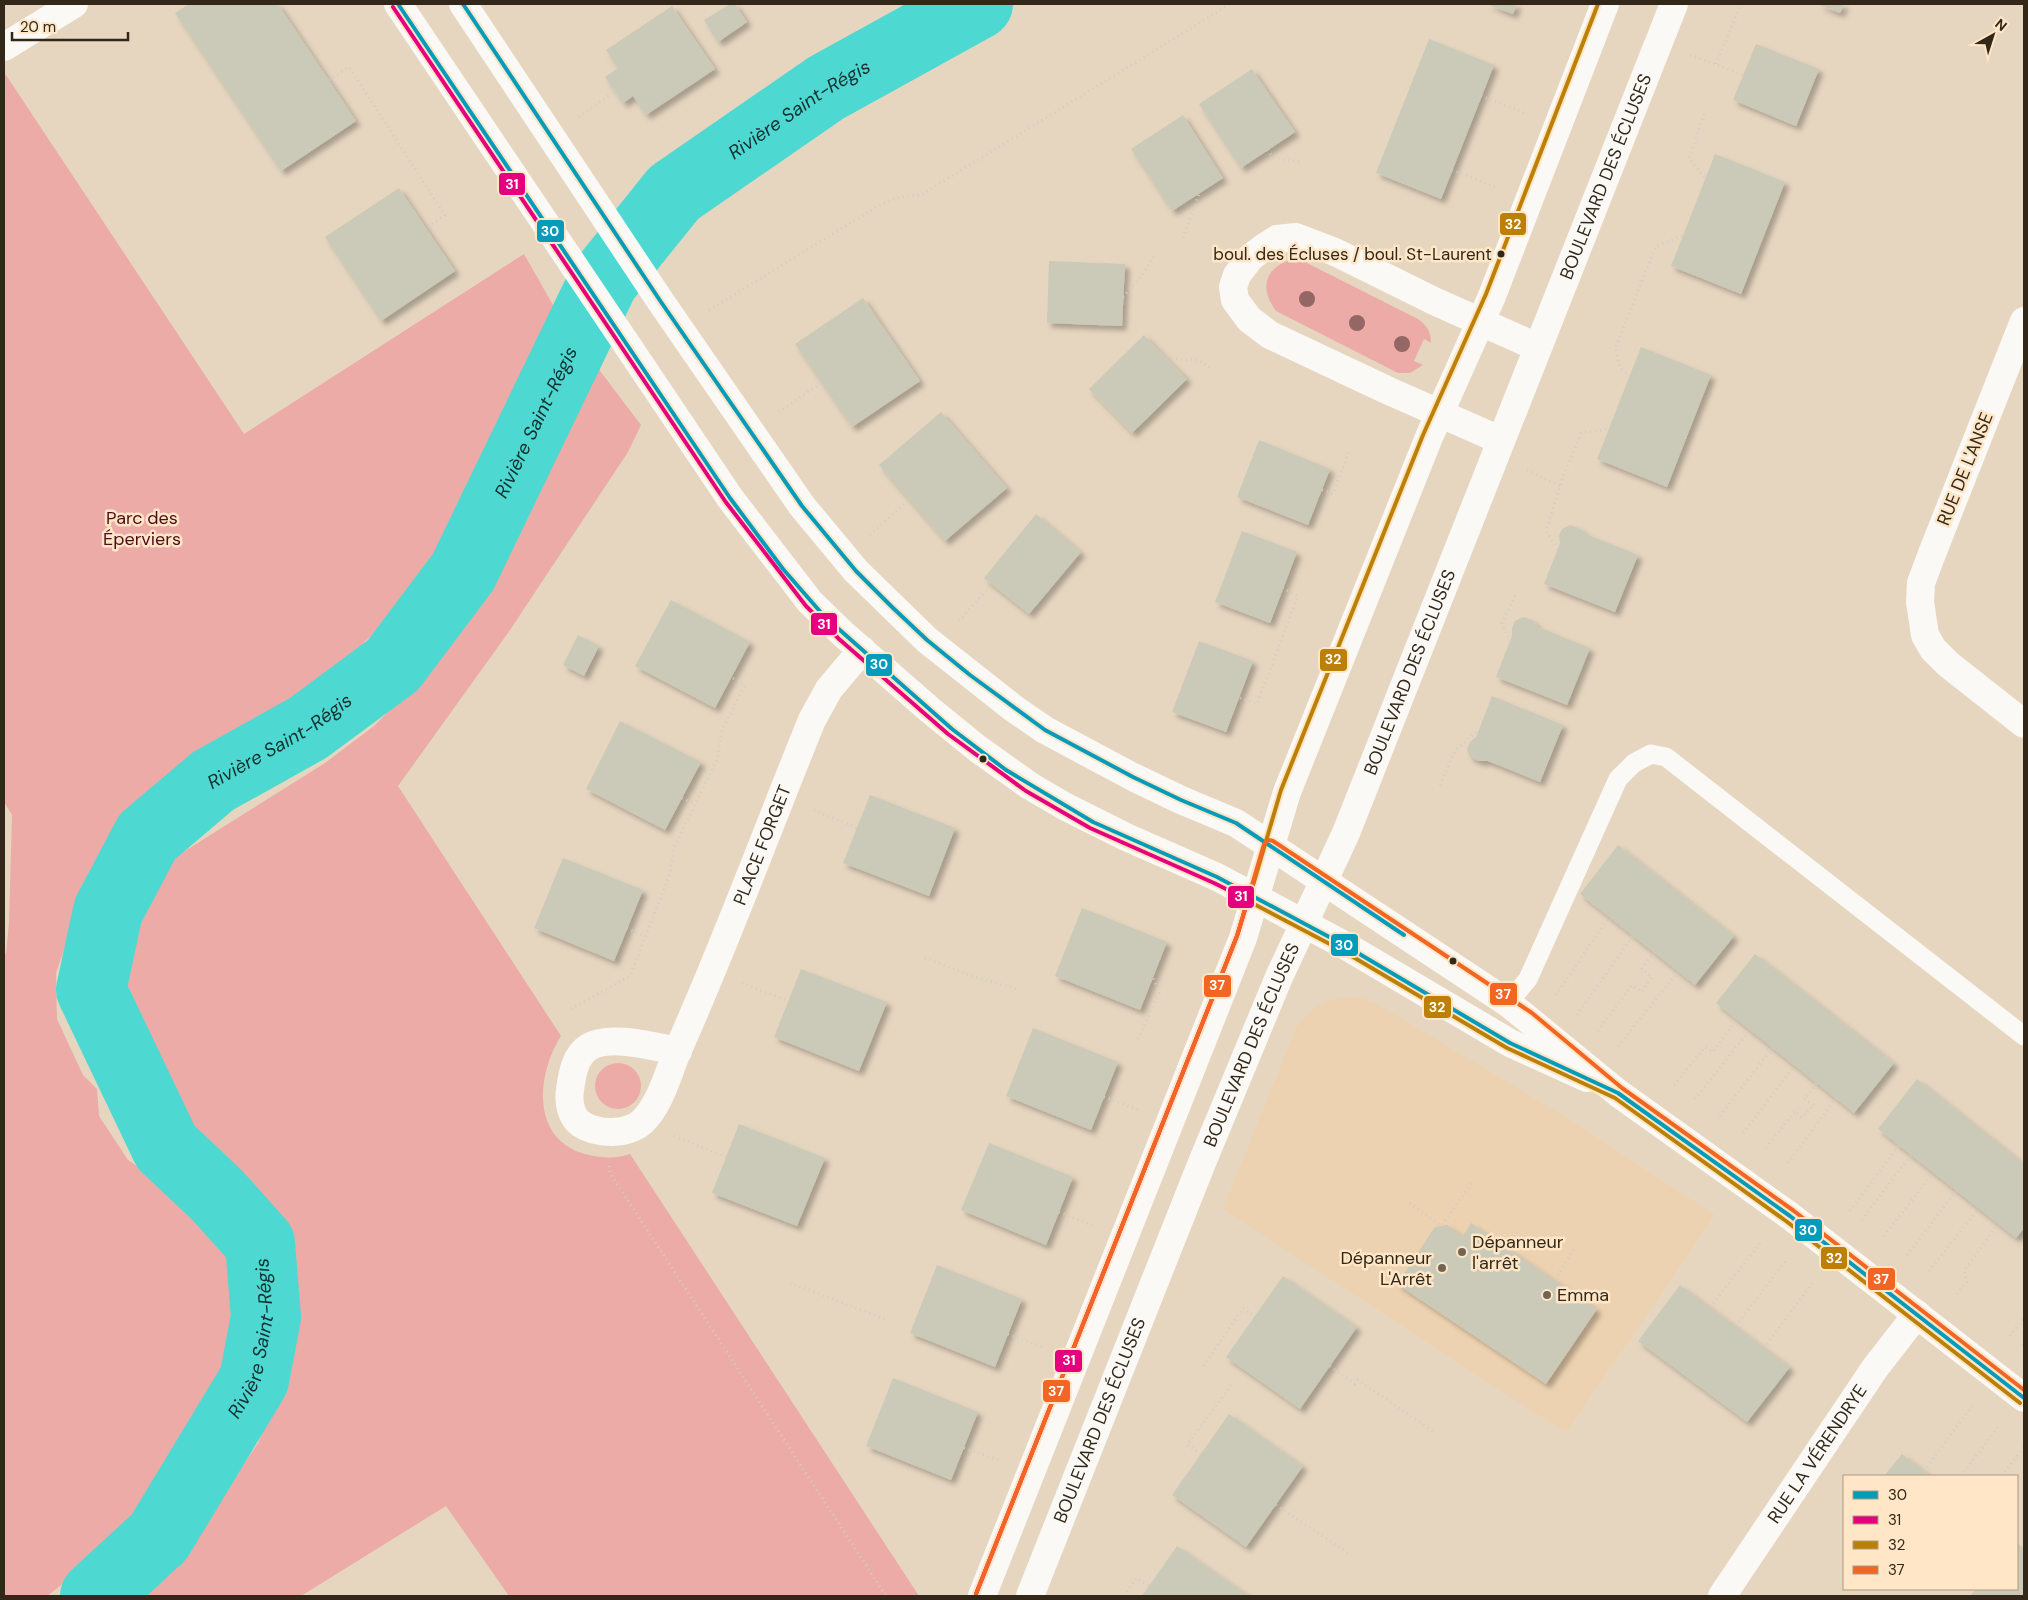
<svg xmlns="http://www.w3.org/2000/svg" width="2028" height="1600" font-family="'DM Sans',sans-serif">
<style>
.built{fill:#ecd2b0}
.green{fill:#ecaba7}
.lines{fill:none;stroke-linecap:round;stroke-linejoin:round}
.river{stroke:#4dd9d2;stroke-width:70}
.building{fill:#cbc9b7;filter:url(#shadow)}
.path{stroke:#d2cdc6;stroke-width:3;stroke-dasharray:1 4;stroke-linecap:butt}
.service{stroke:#fbf9f6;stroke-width:19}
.minor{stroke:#fbf9f6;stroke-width:28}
.tertiary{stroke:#fbf9f6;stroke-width:28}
.bus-1-casing{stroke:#fee6c7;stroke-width:8}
.bus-2-casing{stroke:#fee6c7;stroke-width:8}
.bus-3-casing{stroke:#fee6c7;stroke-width:8}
.bus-4-casing{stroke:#fee6c7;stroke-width:8}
.bus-1{stroke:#059cbc;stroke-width:4}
.bus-2{stroke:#e5007d;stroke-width:4}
.bus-3{stroke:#bc8007;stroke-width:4}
.bus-4{stroke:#f26522;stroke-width:4}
.tree{fill:#946665}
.bus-dot{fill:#322718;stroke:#fee6c7;stroke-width:2}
.poi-dot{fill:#716453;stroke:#fee6c7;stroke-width:2}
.labels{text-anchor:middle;stroke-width:5;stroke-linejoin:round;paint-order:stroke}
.bus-label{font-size:17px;fill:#322718;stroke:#fee6c7;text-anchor:end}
.street-label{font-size:18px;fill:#322718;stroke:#fee6c7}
.park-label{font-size:18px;fill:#500a1a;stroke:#fee6c7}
.poi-label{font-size:18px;fill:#322718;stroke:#fee6c7;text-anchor:start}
.water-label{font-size:19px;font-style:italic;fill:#142f2f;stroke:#fee6c7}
.line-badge{stroke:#fee6c7;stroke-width:2}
.badge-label{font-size:14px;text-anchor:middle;font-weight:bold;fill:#fff}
</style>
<defs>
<filter id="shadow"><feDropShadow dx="4.5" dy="4.5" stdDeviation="2.5" flood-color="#0004"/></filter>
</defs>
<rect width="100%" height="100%" fill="#e6d6c0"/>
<path class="built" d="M1350,997L1364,999L1377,1004L1561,1114L1715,1215L1566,1433L1223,1209L1297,1026L1317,1006L1336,998Z"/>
<path class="green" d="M6,75L244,434L524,254L557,312L508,433L450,533L406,595L370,637L305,698L254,735L170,781L131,823L114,847L90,876L56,973L57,1019L83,1075L97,1089L99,1116L128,1160L166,1185L209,1215L241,1252L248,1316L238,1365L197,1417L157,1507L136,1541L113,1565L73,1576L47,1596H4V955L6,953L9,923L12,815L4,802V76Z
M1297,258L1418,319C1427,326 1431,331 1431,343L1424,339L1414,361L1423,365L1410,373H1398L1276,311C1257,285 1267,265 1297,258Z
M597,367L641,425L628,452L508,633L398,786L561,1036C536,1075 531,1139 585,1154C601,1158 615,1159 630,1154L919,1596H509L446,1506L301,1596H124L172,1553L202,1503L236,1476L258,1443L285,1378L289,1268L254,1197L177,1109L141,1047L125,987L133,914L161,866L325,763L374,726L424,676L481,599Z
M595 1086a23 23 0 1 1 46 0a23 23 0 1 1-46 0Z"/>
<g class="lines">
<path class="river" id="s1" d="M95,1596L159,1537L254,1380L266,1317L260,1243L217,1195L166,1147L91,990L108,911L147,837L213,781L308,728L393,665L463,572L604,280L674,193L826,88L978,4"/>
</g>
<path class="building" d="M189,4H278L356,121L281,171L175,13Z
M730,4H735L747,22L718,42L704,20Z
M1487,4H1517L1513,14Z
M1817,4H1844L1840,13Z
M672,6L715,69L646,115L633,96L623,103L605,77L618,68L606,50Z
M1429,39L1494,65L1441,199L1376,173Z
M1756,44L1819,69L1796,126L1733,100Z
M1252,69L1295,132L1241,168L1199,104Z
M1183,115L1223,178L1172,211L1131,149Z
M1715,154L1785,182L1741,294L1671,266Z
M399,188L455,271L381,321L325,237Z
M1049,261L1125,264L1122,326L1047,323Z
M863,298L920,381L852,427L795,344Z
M1144,335L1187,379L1132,433L1089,389Z
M1641,347L1711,375L1667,487L1597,459Z
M941,412L1007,488L945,541L879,465Z
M1259,440L1330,469L1308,525L1237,497Z
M1036,514L1081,552L1029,614L984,578Z
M1570,525L1579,528L1586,534L1638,555L1615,612L1544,584L1560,543L1559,536L1562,529Z
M1242,531L1297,552L1270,623L1215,602Z
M671,600L750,642L715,708L635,666Z
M1523,617L1532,620L1538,627L1590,648L1567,705L1496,677L1512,636V628L1515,621Z
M578,635L599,646L584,676L563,665Z
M1199,641L1253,661L1226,732L1172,712Z
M1492,696L1563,725L1540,782L1488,761H1479L1470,757L1467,749L1470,742L1476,737Z
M620,721L701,762L665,830L586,789Z
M870,795L955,828L929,896L843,863Z
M1618,845L1734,936L1695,985L1580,894Z
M563,858L643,890L614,961L534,928Z
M1082,908L1167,942L1140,1010L1055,976Z
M1755,954L1894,1063L1854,1113L1716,1003Z
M801,969L887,1002L859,1071L774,1037Z
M1033,1028L1118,1062L1091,1130L1006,1096Z
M1917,1079L2024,1164V1228L2016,1238L1878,1129Z
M739,1124L825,1158L797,1226L712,1193Z
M989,1143L1073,1177L1046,1245L961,1210Z
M1471,1223L1597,1309L1546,1384L1397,1284L1435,1227L1447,1225L1463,1236Z
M937,1265L1022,1299L995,1367L910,1333Z
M1283,1276L1357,1327L1300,1409L1226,1357Z
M1680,1285L1790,1367L1747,1422L1638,1341Z
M893,1378L978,1412L951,1480L866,1446Z
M1229,1414L1303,1466L1246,1547L1172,1495Z
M1902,1454L1924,1471L1930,1476H1884Z
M2017,1543L2024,1549V1596H1970L1976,1589H2017Z
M1177,1546L1249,1596H1142Z"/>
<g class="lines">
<path class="path" d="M1690,55L1743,75
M1716,64L1741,4
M329,80L349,67L445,215L426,228
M1481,96L1527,114
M1704,114L1689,158L1706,179
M579,117L615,91
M1267,150L1274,158L1299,162
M1452,170L1498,188
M1183,238L1199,194
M1123,297L1142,275L1154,256
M709,310L878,206L900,197L921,195L1230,4
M1166,358L1199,360L1210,368
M1630,376L1621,369L1615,349L1656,246L1684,235
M779,412L821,383
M1527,470L1560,486
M1322,490L1333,494L1350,449
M870,535L909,500
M1558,549L1546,531L1563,477L1581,433L1609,429
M959,621L992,584
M1510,642L1502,623L1516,594
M1240,698L1257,704L1298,596L1283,588
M1440,785L1455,750L1478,731
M682,798L695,804
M814,810L857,828
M627,928L645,937
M925,958L972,976L1017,989
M742,983L788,1001
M1556,995L1609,917
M571,1009L630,976L669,876L675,845L717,760L722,730L745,685L731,677
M1577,1015L1633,936
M1598,1031L1632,985L1641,992L1652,977L1642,969L1653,952
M1138,1039L1159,993L1153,977
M1618,1046L1678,972
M1674,1085L1705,1047L1713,1052L1737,1019
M1104,1097L1139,1110
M1695,1099L1750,1030
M1720,1116L1773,1047
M1743,1133L1795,1065
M674,1136L726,1157
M1766,1148L1795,1111L1802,1118L1814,1105L1804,1099L1817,1083
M1788,1163L1836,1098
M609,1166L610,1173L886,1596
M1410,1203L1441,1226L1473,1181
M1850,1211L1899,1145
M1059,1212L1094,1226
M1862,1220L1911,1155
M1884,1236L1933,1173
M1907,1255L1956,1191
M1929,1271L1978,1209
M1555,1280L1574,1249
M790,1283L885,1319
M1957,1294L1967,1282L1964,1271L1998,1224
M1710,1307L1762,1241
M1736,1326L1786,1260
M1008,1334L1045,1348
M2010,1336L2024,1318
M2022,1345L2024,1343
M1764,1348L1814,1281
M1204,1366L1243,1308L1255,1316
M1330,1366L1355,1384L1358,1380L1434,1432
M964,1448L998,1460
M1201,1454L1187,1445L1232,1384
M1924,1471L1972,1406
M1961,1476L1998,1427
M2002,1476L2024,1447
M1276,1505L1351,1555
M1124,1596L1136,1578L1149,1586"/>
<path class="service" d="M1508,1003L1528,979L1618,779L1634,763L1651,754L1666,757L2024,1036"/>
<g class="minor">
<path d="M4,47L74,4"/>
<path d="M2024,321L1933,551L1921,583L1920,602L1925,635L1933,649L1948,664L2024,724"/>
<path d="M1500,440L1389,391L1270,335L1249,319L1235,300L1233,287L1237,275L1250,258L1263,248L1277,239L1296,237L1335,252L1434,301L1537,347"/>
<path id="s2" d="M678,1051C655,1047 610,1034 589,1047C575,1055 572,1075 570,1090C568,1102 571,1117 581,1124C598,1135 627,1135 642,1122C660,1105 668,1074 677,1052C726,943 767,830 812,720L829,689L862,650"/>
<path id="s3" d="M1722,1596L1875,1368L1917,1314"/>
</g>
<g class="tertiary">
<path d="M398,4L730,498L810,602L843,634L930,710L978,749L1030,786L1066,807L1126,837L1217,877L1346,946L1510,1043L1587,1078"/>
<path d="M463,4L661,302L802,506L856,571L927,640L1013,708L1045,730L1133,777L1181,800L1236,823L1508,1003L1618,1093L1790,1216L2024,1398"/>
<path d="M982,1596L1243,938L1287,792L1429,437L1492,296L1605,4"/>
<path id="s4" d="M1030,1596L1201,1165L1279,977L1346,833L1674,4"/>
</g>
<defs>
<path id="bus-1" d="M398,4L730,498L783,569L824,616L952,729L1006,770L1093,822L1217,877L1346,946L1510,1043L1618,1093L1790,1216L2024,1398
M463,4L661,302L802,506L856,571L892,607L927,640L970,675L1045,730L1133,777L1181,800L1236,823L1404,935"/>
<path id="bus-2" d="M393,7L725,501L806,606L839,639L948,734L1026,791L1090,828L1214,883L1248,900L1237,936L976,1594"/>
<path id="bus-3" d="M1598,4L1486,294L1423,435L1281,790L1249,899L1252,903L1343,951L1507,1048L1615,1098L1786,1221L2020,1403"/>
<path id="bus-4" d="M976,1594L1237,936L1264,844L1269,840L1273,841L1532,1013L1622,1088L1794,1211L2024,1390"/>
</defs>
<use href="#bus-1" class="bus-1-casing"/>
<use href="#bus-2" class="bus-2-casing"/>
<use href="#bus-3" class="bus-3-casing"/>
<use href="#bus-4" class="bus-4-casing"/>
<use href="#bus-1" class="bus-1"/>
<use href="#bus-2" class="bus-2"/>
<use href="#bus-3" class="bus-3"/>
<use href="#bus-4" class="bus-4"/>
</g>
<g class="tree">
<circle cx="1307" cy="299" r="8"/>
<circle cx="1357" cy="323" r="8"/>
<circle cx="1402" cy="344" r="8"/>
</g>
<g class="bus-dot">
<circle cx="1501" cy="254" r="4.5"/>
<circle cx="983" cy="759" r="4.5"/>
<circle cx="1453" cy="961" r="4.5"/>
</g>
<g class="poi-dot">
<circle cx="1462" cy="1252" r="5"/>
<circle cx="1442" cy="1268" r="5"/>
<circle cx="1547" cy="1295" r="5"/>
</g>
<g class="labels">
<g class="bus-label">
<text x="1492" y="260">boul. des Écluses / boul. St-Laurent</text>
</g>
<g class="street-label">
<text dy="6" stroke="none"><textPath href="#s4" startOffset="1532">BOULEVARD DES ÉCLUSES</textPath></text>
<text transform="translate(1965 469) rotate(-68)" y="6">RUE DE L'ANSE</text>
<text dy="6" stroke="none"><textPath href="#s4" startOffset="999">BOULEVARD DES ÉCLUSES</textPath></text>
<text dy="6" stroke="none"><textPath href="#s2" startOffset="544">PLACE FORGET</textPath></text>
<text dy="6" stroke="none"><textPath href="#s4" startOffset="594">BOULEVARD DES ÉCLUSES</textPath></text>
<text dy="6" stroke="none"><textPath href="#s4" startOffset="189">BOULEVARD DES ÉCLUSES</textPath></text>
<text dy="6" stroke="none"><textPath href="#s3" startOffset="171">RUE LA VÉRENDRYE</textPath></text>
</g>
<g class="park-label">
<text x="142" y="524">Parc des<tspan x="142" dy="21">Éperviers</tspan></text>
</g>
<g class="poi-label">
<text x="1472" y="1248">Dépanneur<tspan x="1472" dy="21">l'arrêt</tspan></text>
<text x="1432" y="1264" text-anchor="end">Dépanneur<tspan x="1432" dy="21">L'Arrêt</tspan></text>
<text x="1557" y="1301">Emma</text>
</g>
<g class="water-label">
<text dy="7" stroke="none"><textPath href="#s1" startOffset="1886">Rivière Saint-Régis</textPath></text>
<text dy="7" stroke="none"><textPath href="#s1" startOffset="1466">Rivière Saint-Régis</textPath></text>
<text dy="7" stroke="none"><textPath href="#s1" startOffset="1046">Rivière Saint-Régis</textPath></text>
<text dy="7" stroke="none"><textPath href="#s1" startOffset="311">Rivière Saint-Régis</textPath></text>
</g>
</g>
<g class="line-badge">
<rect x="498" y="172" width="28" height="24" rx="5" fill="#e5007d"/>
<rect x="1499" y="212" width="28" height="24" rx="5" fill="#bc8007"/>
<rect x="536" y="219" width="29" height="24" rx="5" fill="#059cbc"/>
<rect x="810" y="612" width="28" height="24" rx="5" fill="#e5007d"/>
<rect x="1319" y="648" width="29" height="24" rx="5" fill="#bc8007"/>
<rect x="865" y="653" width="28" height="24" rx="5" fill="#059cbc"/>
<rect x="1227" y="885" width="28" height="24" rx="5" fill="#e5007d"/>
<rect x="1330" y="933" width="29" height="24" rx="5" fill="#059cbc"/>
<rect x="1203" y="974" width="29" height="24" rx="5" fill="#f26522"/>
<rect x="1489" y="982" width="29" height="24" rx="5" fill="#f26522"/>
<rect x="1423" y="995" width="29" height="24" rx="5" fill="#bc8007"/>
<rect x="1794" y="1218" width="29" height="24" rx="5" fill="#059cbc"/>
<rect x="1820" y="1246" width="28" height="24" rx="5" fill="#bc8007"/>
<rect x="1867" y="1267" width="29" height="24" rx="5" fill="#f26522"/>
<rect x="1054" y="1349" width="29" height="24" rx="5" fill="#e5007d"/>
<rect x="1042" y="1379" width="29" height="24" rx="5" fill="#f26522"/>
</g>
<g class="badge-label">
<text x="512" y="189">31</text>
<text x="1513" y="229">32</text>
<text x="550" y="236">30</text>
<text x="824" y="629">31</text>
<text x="1333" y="664">32</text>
<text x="879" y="669">30</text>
<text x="1241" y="901">31</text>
<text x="1344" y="950">30</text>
<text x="1217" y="990">37</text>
<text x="1503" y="999">37</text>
<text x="1437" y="1012">32</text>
<text x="1808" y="1235">30</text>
<text x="1834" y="1263">32</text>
<text x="1881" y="1284">37</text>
<text x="1069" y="1365">31</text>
<text x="1056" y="1396">37</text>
</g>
<rect width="2028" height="1600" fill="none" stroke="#322718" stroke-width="10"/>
<rect x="1843" y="1475" width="175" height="115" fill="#fee6c7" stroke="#ac9a81"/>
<rect x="1853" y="1491" width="25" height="8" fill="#059cbc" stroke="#ac9a81"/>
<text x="1888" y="1500" font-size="15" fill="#322718">30</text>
<rect x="1853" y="1516" width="25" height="8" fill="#e5007d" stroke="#ac9a81"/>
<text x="1888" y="1525" font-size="15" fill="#322718">31</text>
<rect x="1853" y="1541" width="25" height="8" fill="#bc8007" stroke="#ac9a81"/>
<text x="1888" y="1550" font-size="15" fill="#322718">32</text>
<rect x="1853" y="1566" width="25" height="8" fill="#f26522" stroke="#ac9a81"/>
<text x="1888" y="1575" font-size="15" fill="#322718">37</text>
<g transform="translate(1993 35) rotate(39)" stroke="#fee6c7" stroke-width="4" paint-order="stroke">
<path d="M0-4L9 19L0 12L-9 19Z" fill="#322718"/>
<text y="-8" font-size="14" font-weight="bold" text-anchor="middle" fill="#322718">N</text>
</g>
<path d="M12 32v8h116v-8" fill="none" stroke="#322718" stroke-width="2.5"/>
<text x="20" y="32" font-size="15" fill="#322718" stroke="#fee6c7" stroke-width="4" paint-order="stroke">20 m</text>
</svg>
